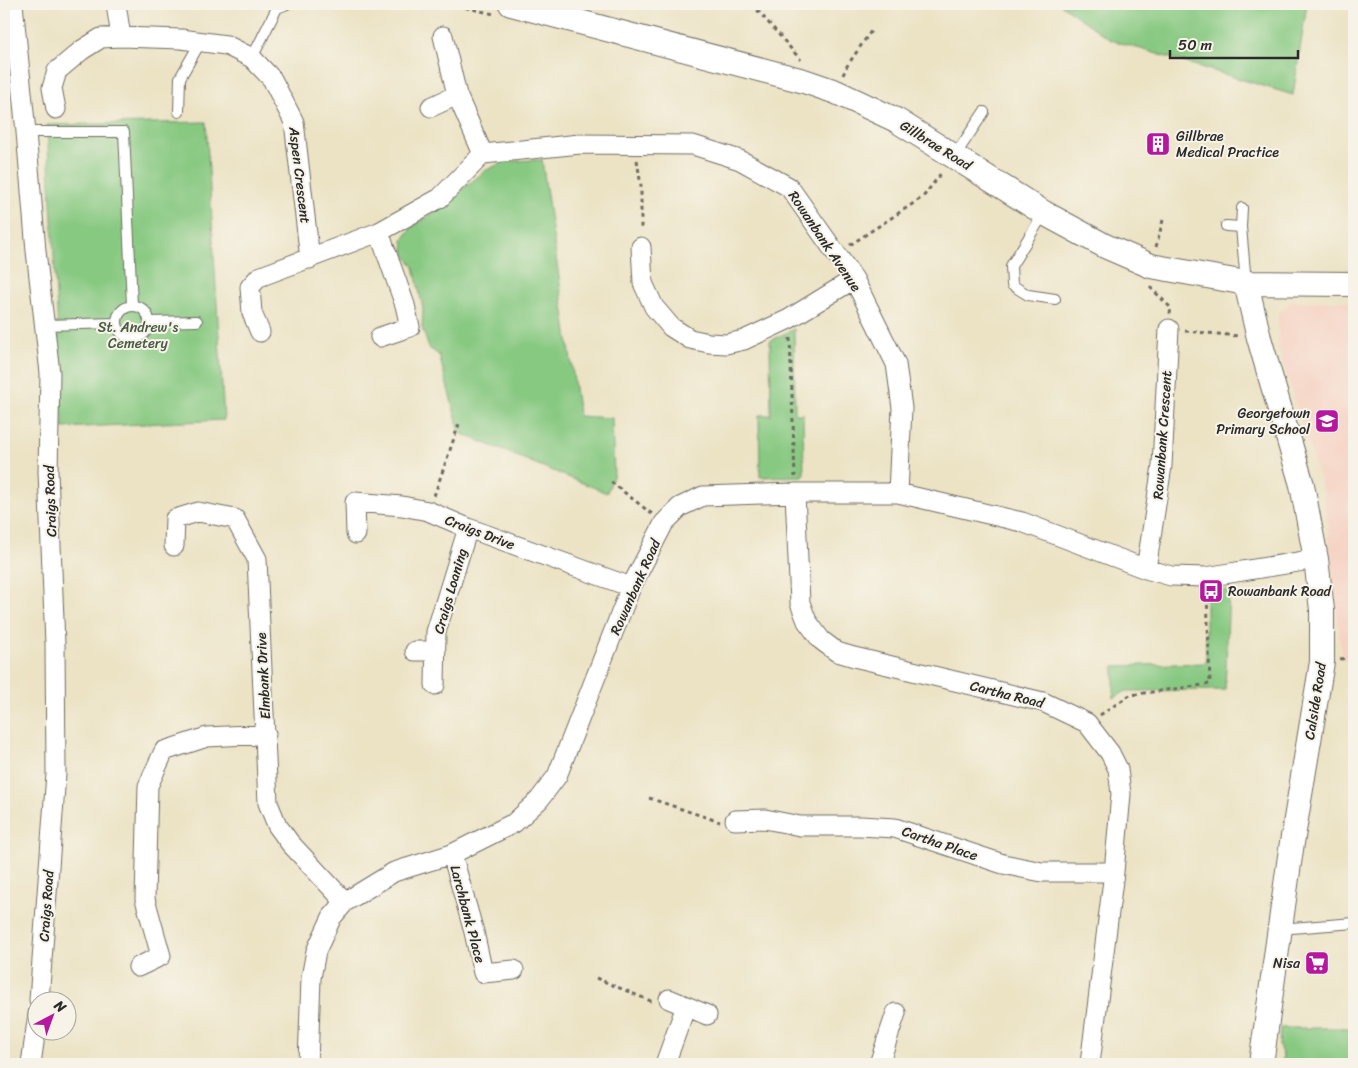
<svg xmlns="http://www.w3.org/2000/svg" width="1358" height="1068" font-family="Sriracha,sans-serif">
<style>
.built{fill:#f6d2c3}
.green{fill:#88c982;stroke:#5a7a56}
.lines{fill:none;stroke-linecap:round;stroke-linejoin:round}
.service-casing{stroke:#6f6b61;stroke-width:12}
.minor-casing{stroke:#6f6b61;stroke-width:21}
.tertiary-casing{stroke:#6f6b61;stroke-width:26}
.path{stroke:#6f6b61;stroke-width:3;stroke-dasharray:4 4;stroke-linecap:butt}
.service{stroke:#fff;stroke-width:10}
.minor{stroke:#fff;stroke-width:19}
.tertiary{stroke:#fff;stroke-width:24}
.labels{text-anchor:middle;stroke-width:4;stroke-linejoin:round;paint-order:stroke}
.poi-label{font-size:14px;fill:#2b2b2b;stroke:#f7f3e8;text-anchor:start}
.street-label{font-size:14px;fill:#2b2b2b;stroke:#f7f3e8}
.park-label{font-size:14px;fill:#475a45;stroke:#f7f3e8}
</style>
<rect width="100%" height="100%" fill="#f7f3e8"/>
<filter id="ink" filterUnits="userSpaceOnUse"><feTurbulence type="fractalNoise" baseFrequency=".02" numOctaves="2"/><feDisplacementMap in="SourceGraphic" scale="10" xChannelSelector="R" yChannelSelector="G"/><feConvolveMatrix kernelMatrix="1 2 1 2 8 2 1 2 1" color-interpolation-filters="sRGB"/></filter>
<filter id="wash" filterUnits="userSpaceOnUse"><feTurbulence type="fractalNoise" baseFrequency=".0096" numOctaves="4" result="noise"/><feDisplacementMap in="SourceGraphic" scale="20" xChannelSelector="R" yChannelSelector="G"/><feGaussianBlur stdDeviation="1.12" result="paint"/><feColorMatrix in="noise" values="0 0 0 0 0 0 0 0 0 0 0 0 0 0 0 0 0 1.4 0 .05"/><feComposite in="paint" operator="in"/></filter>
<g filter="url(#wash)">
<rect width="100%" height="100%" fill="#ece3c5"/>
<path class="built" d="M1291,301H1354V660H1342L1324,494L1278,348V314Z"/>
<path class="green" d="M1060,4H1307L1293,95L1111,40Z
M206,122L224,420L63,428L47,125Z
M531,160H542L579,416L612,418L614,474L607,493L460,433L439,355L429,348L422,328L423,309L414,267L405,255L403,240L411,228L428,217L485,171L503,162Z
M794,329L795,414H803L804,476L760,477L759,415H771L770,341Z
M1229,590L1225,690L1126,691L1114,698V666L1206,663V594Z
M1280,1028H1354V1064H1282L1283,1056L1279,1046Z"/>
</g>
<g filter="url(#ink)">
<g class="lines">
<defs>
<path id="service" d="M252,58L277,8L287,4
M179,112L180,78L201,41
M26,132H124L132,305
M954,157L984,112
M1242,208L1241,227L1246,283
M1044,213L1011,266L1012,285L1028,295L1055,299
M1226,226L1241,227
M117 322a16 16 0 1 1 32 0a16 16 0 1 1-32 0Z
M150,322L197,321
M45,325L116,323
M1279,929L1354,923"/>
<path id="minor" d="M13,4L26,132L36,251L50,373L48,472L55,644L56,774L39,1000
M116,4L121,37L181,39L226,45L252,58L272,79L294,122L310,259
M443,36L457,95L483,154
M431,107L457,95
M56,109L52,88L57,71L82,50L101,38L121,37
M379,232L405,305L410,327L380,337
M641,247L643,283L654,307L671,327L690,339L709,343L726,344L744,340L789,319L854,279
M260,332L252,313L250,287L259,277L379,232L440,198L483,154L580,144L693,145L740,160L789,187L854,279L896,364L902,408L898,493
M795,493L800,603L807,621L821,640L837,652L854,657L1043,702L1087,723L1110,753L1118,769L1121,794L1114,872L1090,1064
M356,534L355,502L402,506L428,511L468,528L631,587
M174,546L175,519L198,512L235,519L257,559L268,803L277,825L290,843L345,902
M1146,569L1162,466L1169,329
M415,651H436
M435,685L436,632L468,528
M735,820L765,819L800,826H860L895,828L1003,864L1042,872H1114
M452,854L474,932L483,973L514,970
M138,967L161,956L145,899L148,786L164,751L207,737L266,734
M686,1006L707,1015
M31,1064L38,1014
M308,1064L311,978L316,951L332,917L345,902L394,872L452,854L514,823L539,800L557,776L631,587L664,523L680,507L703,496L795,493H898L1022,522L1146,569L1171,576L1206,577L1316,559
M665,1064L686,1006L669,999
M879,1064L896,1013"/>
<path id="tertiary" d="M511,4L804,81L836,92L896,120L1044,213L1105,246L1151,266L1246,283L1354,284
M1246,283L1259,338L1302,485L1316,559L1322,610V662L1291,849L1261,1064"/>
</defs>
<use href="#service" class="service-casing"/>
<use href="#minor" class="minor-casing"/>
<use href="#tertiary" class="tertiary-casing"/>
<path class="path" d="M450,4L494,14
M752,4L801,60
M795,4L808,9L813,4
M843,75L847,66L871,31
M637,160L641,186V231
M850,245L923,197L942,172
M1156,247L1163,220
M1150,287L1171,308L1170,314
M1185,331L1239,336
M790,338L795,477
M611,482L652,514
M434,496L460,421
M1340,659L1354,657
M1100,715L1130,695L1210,684L1207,592
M649,798L720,822
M596,978L653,1002"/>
<use href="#service" class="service"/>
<use href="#minor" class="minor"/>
<use href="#tertiary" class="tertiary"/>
</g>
</g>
<defs>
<symbol id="building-square" viewBox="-11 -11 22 22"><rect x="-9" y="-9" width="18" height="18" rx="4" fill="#b5179e" stroke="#f7f3e8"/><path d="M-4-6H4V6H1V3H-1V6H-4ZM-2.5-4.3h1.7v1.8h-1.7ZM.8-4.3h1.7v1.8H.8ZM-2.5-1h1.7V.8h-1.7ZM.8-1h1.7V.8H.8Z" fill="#fff"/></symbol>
<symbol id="school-square" viewBox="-11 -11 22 22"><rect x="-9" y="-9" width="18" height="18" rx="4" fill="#b5179e" stroke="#f7f3e8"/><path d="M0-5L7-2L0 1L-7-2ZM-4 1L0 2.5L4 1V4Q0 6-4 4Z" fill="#fff"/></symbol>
<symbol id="bus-square" viewBox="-11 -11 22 22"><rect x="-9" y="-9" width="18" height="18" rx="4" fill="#b5179e" stroke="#f7f3e8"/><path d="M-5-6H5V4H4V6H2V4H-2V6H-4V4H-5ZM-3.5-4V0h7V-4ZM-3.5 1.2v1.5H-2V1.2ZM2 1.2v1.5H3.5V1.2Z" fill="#fff"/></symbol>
<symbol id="supermarket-square" viewBox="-11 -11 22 22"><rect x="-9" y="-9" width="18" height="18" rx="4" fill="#b5179e" stroke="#f7f3e8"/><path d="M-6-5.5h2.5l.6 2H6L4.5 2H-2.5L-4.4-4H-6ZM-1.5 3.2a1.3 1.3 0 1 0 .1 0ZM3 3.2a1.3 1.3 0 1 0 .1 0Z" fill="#fff"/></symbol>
</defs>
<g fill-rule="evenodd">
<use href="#building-square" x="1144" y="130" width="28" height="28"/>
<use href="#school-square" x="1313" y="407" width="28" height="28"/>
<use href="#bus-square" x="1197" y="577" width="28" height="28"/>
<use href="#supermarket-square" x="1303" y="949" width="28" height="28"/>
</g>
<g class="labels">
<g class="poi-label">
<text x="1176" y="141">Gillbrae<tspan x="1176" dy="16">Medical Practice</tspan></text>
<text x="1310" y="418" text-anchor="end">Georgetown<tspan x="1310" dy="16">Primary School</tspan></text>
<text x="1228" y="596">Rowanbank Road</text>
<text x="1300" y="968" text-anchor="end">Nisa</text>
</g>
<g class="street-label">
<text transform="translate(936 145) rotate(32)" y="5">Gillbrae Road</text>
<text transform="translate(300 175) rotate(83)" y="5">Aspen Crescent</text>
<text transform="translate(825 241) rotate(56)" y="5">Rowanbank Avenue</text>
<text transform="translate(1162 435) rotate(-86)" y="5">Rowanbank Crescent</text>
<text transform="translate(50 501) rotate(-92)" y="5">Craigs Road</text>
<text transform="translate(480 532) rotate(21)" y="5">Craigs Drive</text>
<text transform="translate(635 587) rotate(-66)" y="5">Rowanbank Road</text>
<text transform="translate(450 591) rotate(-74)" y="5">Craigs Loaning</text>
<text transform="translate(263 676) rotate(-93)" y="5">Elmbank Drive</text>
<text transform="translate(1007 694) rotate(14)" y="5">Cartha Road</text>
<text transform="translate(1315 701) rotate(-81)" y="5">Calside Road</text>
<text transform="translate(940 843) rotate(19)" y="5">Cartha Place</text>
<text transform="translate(46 906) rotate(-86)" y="5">Craigs Road</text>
<text transform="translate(468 914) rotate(75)" y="5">Larchbank Place</text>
</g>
<g class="park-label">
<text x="138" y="332">St. Andrew's<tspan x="138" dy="16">Cemetery</tspan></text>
</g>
</g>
<rect width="1358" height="1068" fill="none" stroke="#f7f3e8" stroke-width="20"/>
<g transform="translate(52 1016) rotate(41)"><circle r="24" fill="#f7f3e8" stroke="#a5a39c"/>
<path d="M0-4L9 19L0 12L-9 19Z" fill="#b5179e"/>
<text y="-8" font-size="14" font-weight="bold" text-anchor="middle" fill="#2b2b2b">N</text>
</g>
<path d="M1170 50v8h128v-8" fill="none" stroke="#2b2b2b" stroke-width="2.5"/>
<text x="1178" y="50" font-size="15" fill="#2b2b2b" stroke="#f7f3e8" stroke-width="4" paint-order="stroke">50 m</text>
</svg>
